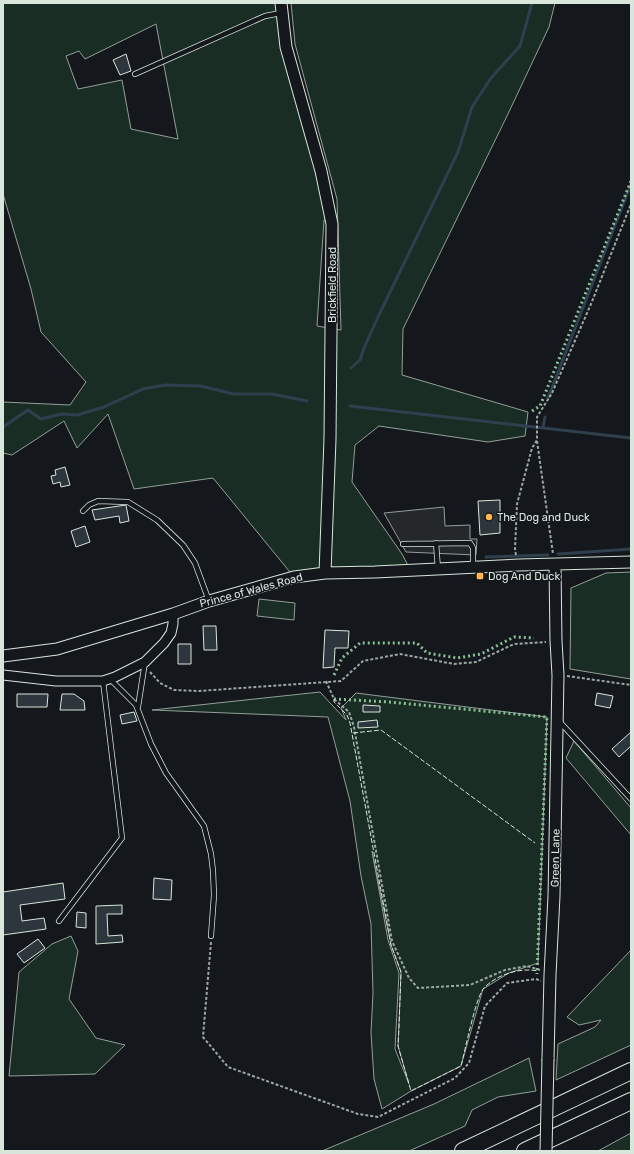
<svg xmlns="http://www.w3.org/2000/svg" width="634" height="1154" font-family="Rubik,sans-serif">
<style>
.green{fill:#1a2d24;stroke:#939e99;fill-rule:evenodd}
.parking{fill:#24282b;stroke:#939e99}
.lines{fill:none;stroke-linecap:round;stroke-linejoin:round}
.stream{stroke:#2f3f4d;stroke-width:3}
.building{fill:#2c363c;stroke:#d8e6dc}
.service-casing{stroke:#d8e6dc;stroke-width:6}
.minor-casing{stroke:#d8e6dc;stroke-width:11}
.tertiary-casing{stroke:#d8e6dc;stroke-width:13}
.motorway-casing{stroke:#d8e6dc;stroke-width:18}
.path{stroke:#9da8a2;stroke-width:2;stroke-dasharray:3 2;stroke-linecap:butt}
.service{stroke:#14181c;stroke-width:4.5}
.minor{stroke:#14181c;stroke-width:9}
.tertiary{stroke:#14181c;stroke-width:11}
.motorway{stroke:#14181c;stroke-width:16}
.tertiary-bridge-casing{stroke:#d8e6dc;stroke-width:13;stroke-linecap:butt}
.tertiary-bridge{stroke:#14181c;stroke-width:11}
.hedge{stroke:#8ac095;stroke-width:3;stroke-dasharray:2 3;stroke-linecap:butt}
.fence{stroke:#d8e6dc;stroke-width:1;stroke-dasharray:5 2;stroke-linecap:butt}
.poi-dot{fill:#ffb74d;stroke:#14181c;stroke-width:1.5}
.labels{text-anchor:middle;stroke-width:3;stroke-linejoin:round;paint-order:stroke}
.street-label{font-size:11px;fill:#d8e6dc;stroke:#14181c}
.poi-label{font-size:11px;fill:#d8e6dc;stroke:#14181c;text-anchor:start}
</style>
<rect width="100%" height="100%" fill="#14181c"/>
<path class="green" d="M3,3H281L332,224L324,220L317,326L341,330L337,199L295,44L291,3H555L549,27L507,116L403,329L402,375L528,412L525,436L488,442L379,426L355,445L352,482L402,554L411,571L294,577L213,478L134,489L108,414L77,448L64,421L12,455L3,453V402L70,405L86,382L41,332L31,289L3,194ZM156,24L178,139L131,129L122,80L78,89L66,56L79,51L85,59Z
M631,572V679L570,669L571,588L606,573Z
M259,599L295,603L294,620L257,616Z
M320,692L346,720L341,708L356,693L547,717L538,963L509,973L483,989L461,1066L411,1091L382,1109L374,1079L371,1033L373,993L371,924L361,876L350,801L328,717L152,710ZM372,851L391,945L401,972L398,1046L409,1084L395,1049L399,973L388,940Z
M574,741L631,808V835L566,758Z
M71,936L78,951L69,999L96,1038L125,1045L95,1074L9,1076L19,972L52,944Z
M631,950V1045L556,1080L558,1044L595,1027L601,1020L579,1025L567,1017Z
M529,1058L536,1091L498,1097L472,1110L465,1126L409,1151H322L434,1104Z
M631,1133V1151H598Z"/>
<path class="parking" d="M444,507L445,526L470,525V539H477L476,555L406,552L384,513Z"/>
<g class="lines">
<path class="stream" d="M351,368L360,360L364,348L378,317L458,152L472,107L491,78L520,46L532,3
M548,398L631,184
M350,406L631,438
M3,427L28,410L41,419L61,414L77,415L104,407L143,389L165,385L201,386L233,394H272L307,401
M543,427L545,417
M558,554L631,549
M486,557L548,555"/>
</g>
<path class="building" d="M126,54L131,71L120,75L113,60Z
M65,467L70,485L61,487L60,482L53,484L51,476L56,475L55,470Z
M500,500V533L480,535L478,501Z
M126,505L129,521L120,523L119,516L95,520L92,510Z
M85,526L90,542L76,547L71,531Z
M203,626H216L217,650H204Z
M325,630L349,631L348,648H335L334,667L323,668Z
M178,644H191V664H178Z
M597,693L613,696L610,708L595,705Z
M17,694H48L47,707H17Z
M62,694H74L84,701L85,710H60Z
M363,705L380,706V712H363Z
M134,712L137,721L122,724L120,715Z
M377,720L378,727L358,728V722Z
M631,732V746L619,757L612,749Z
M154,878L172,880L171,900L153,899Z
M63,883L65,899L20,905L22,921L44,918L46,929L3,935V892Z
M122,905V914H107L108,936L122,935L123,942L96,944V906Z
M77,912L86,913V928L76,927Z
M38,939L45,948L24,963L17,954Z"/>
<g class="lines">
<defs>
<path id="service" d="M135,74L265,16L281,13
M83,511L89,505L98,501L128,502L157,520L183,545L195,563L209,601
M436,543L438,569
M403,544L470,543L473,548V567
M110,679L136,705L151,744L166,773L204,826L211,854L213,871L214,895L211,936
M138,707L145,662
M558,720L631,799
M59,921L122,838L103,681"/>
<path id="minor" d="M3,675L56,681H103L115,677L145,662L164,643L171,633L173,624V614"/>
<path id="tertiary" d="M281,3L286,47L321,171L332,224L330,439L325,573
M3,656L57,649L173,614L209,601L294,577L325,573L375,572L519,565L631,562
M548,1059L550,975L554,896L558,675L556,641L555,565"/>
<path id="motorway" d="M463,1151L631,1071
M525,1151L631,1101"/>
</defs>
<use href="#service" class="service-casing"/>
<use href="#minor" class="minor-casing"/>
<use href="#tertiary" class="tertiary-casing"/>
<use href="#motorway" class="motorway-casing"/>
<path class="path" d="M537,441L553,554
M516,555L515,549L517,504L532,448L537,440V417L552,393L591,304L631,204
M150,672L160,683L174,690L199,691L341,681L363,661L400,654L454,664L476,662L514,644L546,642
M567,676L631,685
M326,681L334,699L349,712L354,727L392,941L409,978L418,988L470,985L505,970L527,966L540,970
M211,942L203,1037L228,1067L358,1114L378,1117L455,1078L469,1063L485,1006L507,983L536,979L541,981"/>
<use href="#service" class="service"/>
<use href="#minor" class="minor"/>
<use href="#tertiary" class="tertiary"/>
<use href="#motorway" class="motorway"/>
<defs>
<path id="tertiary-bridge" d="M546,1151L548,1059"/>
</defs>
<use href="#tertiary-bridge" class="tertiary-bridge-casing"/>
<use href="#tertiary-bridge" class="tertiary-bridge"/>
<path class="hedge" d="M532,411L540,406L631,181
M334,675L342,658L360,643H417L427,653L457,658L481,654L514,637L534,638
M334,699L389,702L547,717L537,974"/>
<path class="fence" d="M334,699V702L347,715L350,723L391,945L401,972L399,1027L398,1046L411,1091L461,1066C465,1051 476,996 484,988C496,975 520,967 538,971
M353,733L381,730L535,843"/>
</g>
<g class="poi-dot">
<circle cx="489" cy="517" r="4"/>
<rect x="476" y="572" width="8" height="8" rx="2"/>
</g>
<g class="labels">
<g class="street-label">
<text transform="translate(332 285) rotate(-90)" y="4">Brickfield Road</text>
<text transform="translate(251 590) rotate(-15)" y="4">Prince of Wales Road</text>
<text transform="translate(555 858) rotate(-89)" y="4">Green Lane</text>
</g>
<g class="poi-label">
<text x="497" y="521">The Dog and Duck</text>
<text x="488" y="580">Dog And Duck</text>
</g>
</g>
<rect width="634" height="1154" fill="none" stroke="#d8e6dc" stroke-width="8"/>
</svg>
